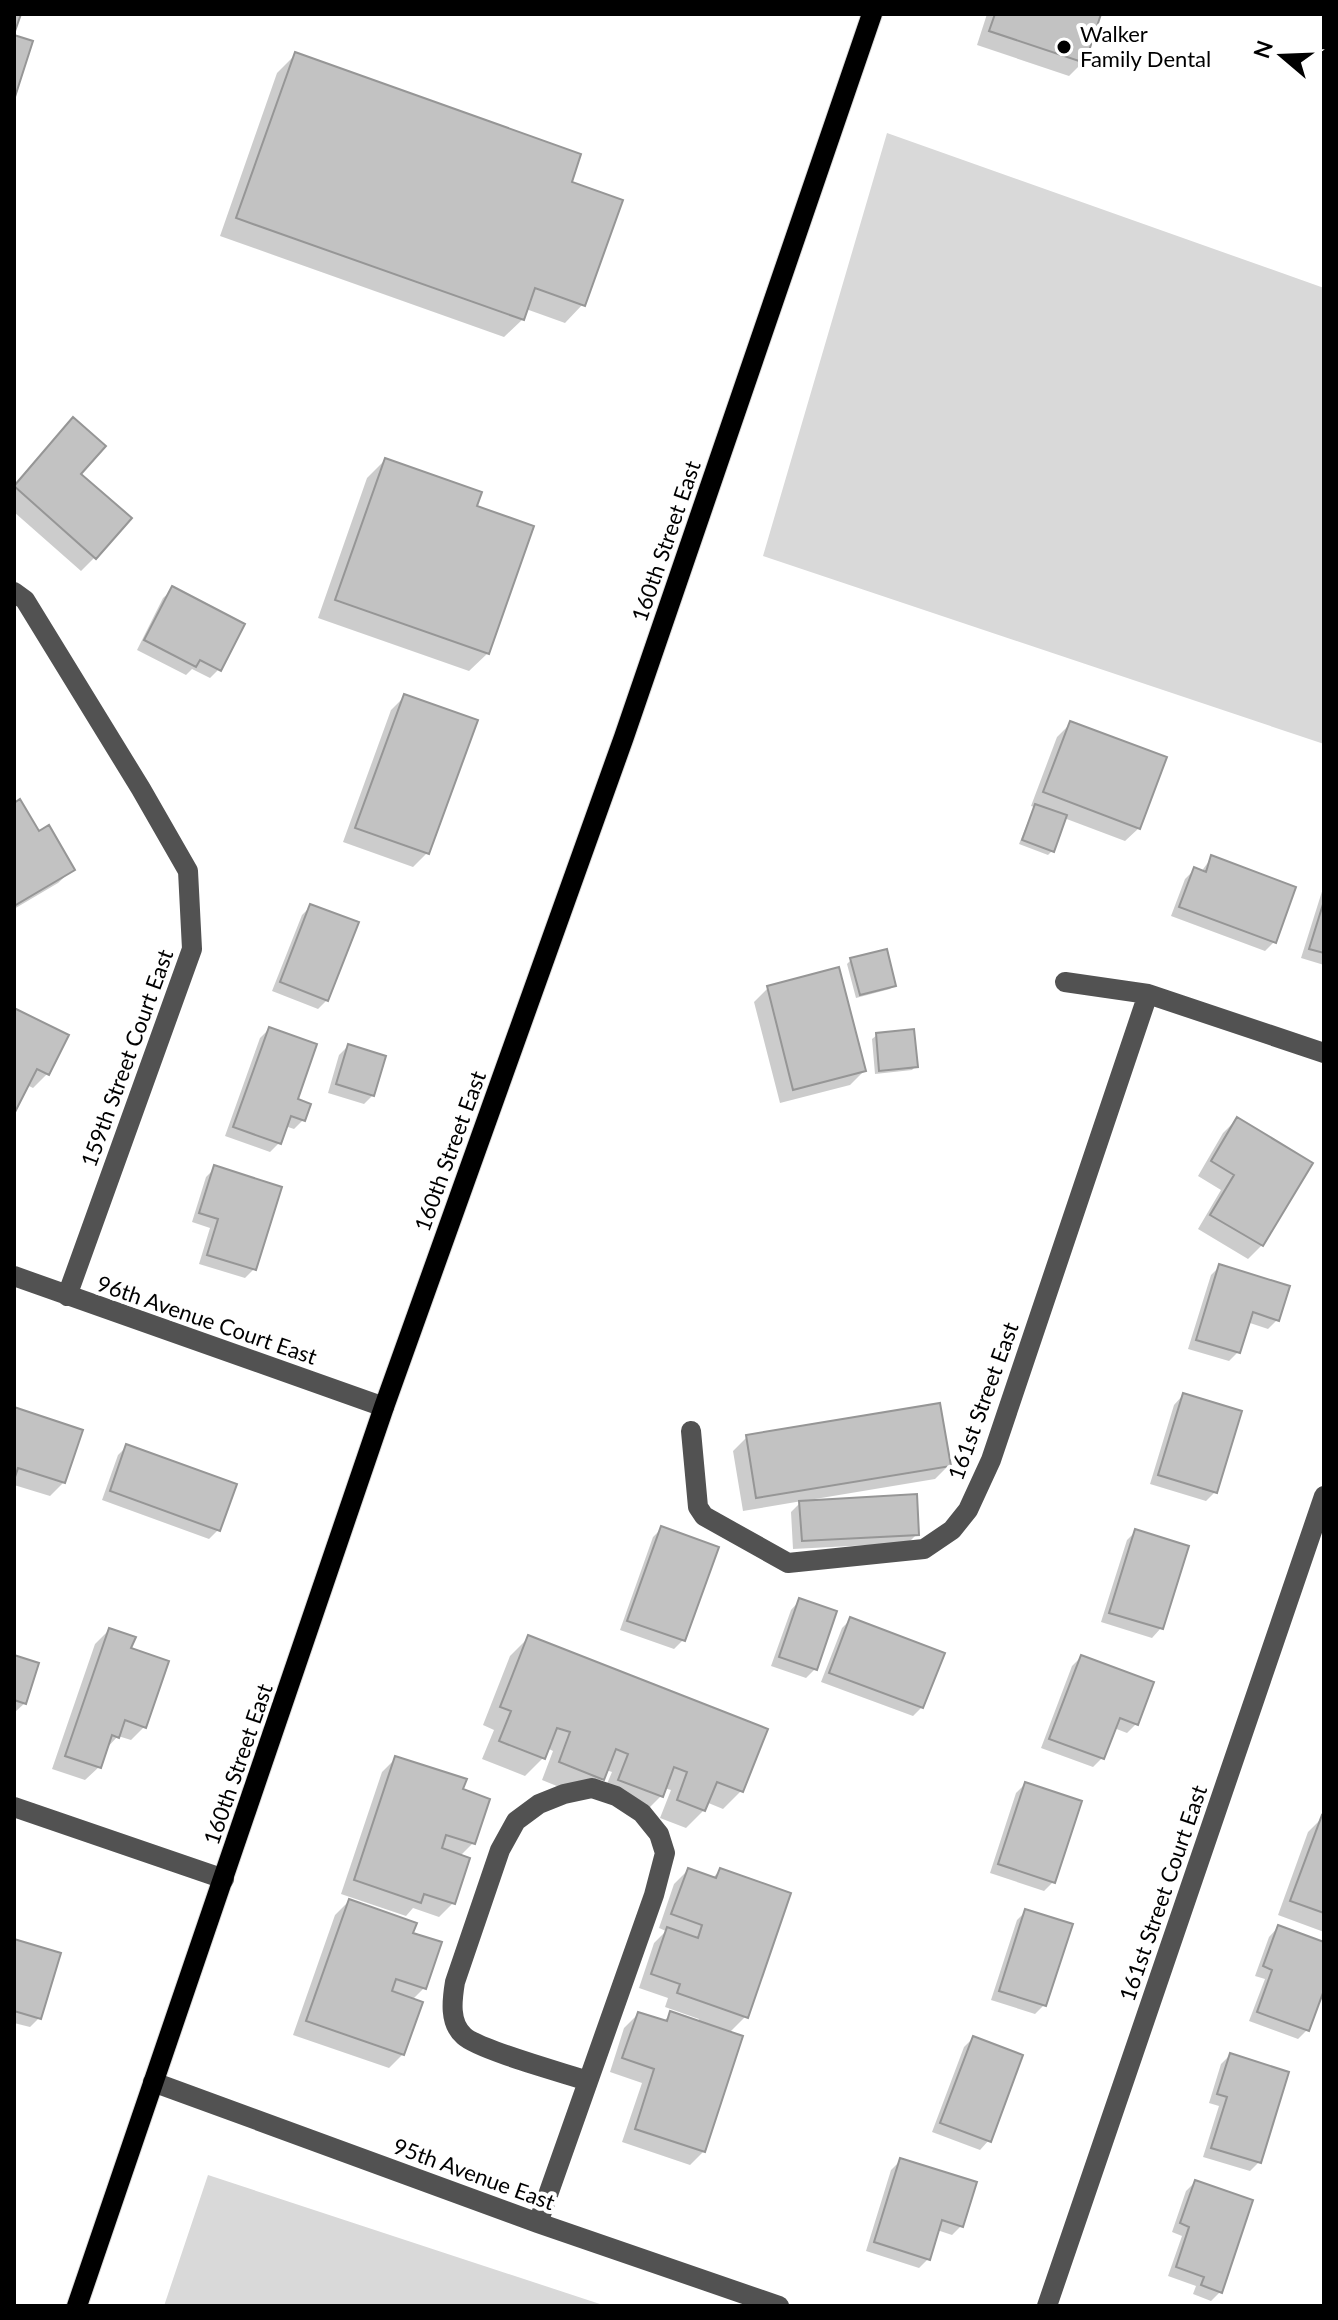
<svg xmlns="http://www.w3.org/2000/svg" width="1338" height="2320" font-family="Lato,sans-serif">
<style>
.green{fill:#d9d9d9}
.shadow{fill:#0003}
.building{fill:#c2c2c2;stroke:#969696;stroke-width:2}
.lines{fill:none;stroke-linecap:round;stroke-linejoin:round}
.major-casing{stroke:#dbdbdb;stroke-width:22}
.minor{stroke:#525252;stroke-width:20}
.major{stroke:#000;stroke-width:20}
.poi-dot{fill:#000;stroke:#fff;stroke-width:3}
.labels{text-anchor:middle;stroke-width:8;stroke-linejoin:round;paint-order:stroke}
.poi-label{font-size:22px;fill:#000;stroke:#fff;text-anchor:start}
.street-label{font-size:22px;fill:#000;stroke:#fff}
</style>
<rect width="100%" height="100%" fill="#fff"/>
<path class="green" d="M887,133L1324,288V744L763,556Z
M208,2175L606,2306H164Z"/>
<path class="shadow" d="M987,14H1099L1083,62L1069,76L977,45Z
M295,55L569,183L583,304L565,323L526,309L523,319L504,337L220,236L277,73Z
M59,434L95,557L81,571L14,512V486Z
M385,460L474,507L488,653L469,671L318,618L367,478Z
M173,589L219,669L210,678L192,669L186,675L137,650L163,598Z
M405,696L427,853L413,867L343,842L391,710Z
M1071,723L1139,828L1125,841L1064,818L1052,851L1048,855L1019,844L1034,807L1031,806L1057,737Z
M14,805L72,870L58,883L14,909Z
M1212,857L1274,942L1265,951L1171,916L1185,879L1194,870L1201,872Z
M1324,885V965L1301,958Z
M311,906L327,1000L318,1009L272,991L302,915Z
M851,960L894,985L890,989L856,998L847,964Z
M768,988L864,1071L850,1085L780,1103L754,1002Z
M14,1010L66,1035L47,1074L33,1088L27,1085L14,1110Z
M269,1029L303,1120L294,1129L285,1126L279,1143L270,1152L225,1136L260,1038Z
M877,1035L916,1066L912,1070L875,1074L872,1039Z
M348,1046L373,1095L364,1104L328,1093L339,1055Z
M1237,1119L1262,1245L1248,1259L1198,1229L1221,1190L1198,1176L1223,1133Z
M215,1168L254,1269L245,1278L199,1264L210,1228L192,1222L206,1177Z
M1220,1266L1277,1320L1268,1329L1247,1322L1238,1352L1229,1361L1188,1349L1211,1275Z
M1183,1395L1215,1492L1206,1501L1150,1484L1174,1405Z
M14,1409L64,1482L50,1496L14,1485Z
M747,1437L949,1465L935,1479L815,1499V1502L917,1534L908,1543L793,1549L791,1512L802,1501L743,1511L733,1451Z
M127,1446L218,1530L209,1539L102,1500L118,1455Z
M662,1528L683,1640L674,1649L620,1630L653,1537Z
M1136,1531L1186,1547L1161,1628L1152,1638L1101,1622L1127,1540Z
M800,1600L816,1668L806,1678L771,1666L791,1610Z
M851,1619L922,1707L913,1716L821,1682L842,1628Z
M109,1630L129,1650L144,1727L131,1740L118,1736L105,1750L99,1767L85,1780L52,1769L95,1644Z
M528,1638L741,1791L723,1809L706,1802L704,1810L686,1828L660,1818L671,1790L664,1788L661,1796L643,1814L601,1798L612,1772L606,1770L602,1778L584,1797L542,1780L553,1751L547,1748L543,1758L525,1776L482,1759L494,1730L483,1725L510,1656Z
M14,1657L25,1703L15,1712L14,1711Z
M1081,1657L1136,1724L1127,1733L1114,1728L1102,1758L1093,1767L1041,1748L1072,1666Z
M396,1758L461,1791L473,1843L460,1856L453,1903L439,1917L413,1908L406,1916L341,1894L382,1772Z
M1025,1784L1053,1882L1044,1891L990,1873L1016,1793Z
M1322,1818H1324V1932L1278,1915L1308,1832Z
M688,1870L712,1879L720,1870L746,2016L729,2033L704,2151L690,2165L622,2142L642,2083L610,2072L624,2028L638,2014L663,2022L671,2014L698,2023L699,2019L665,2007L668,1998L639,1988L654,1943L666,1931L659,1928L674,1884Z
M349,1901L411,1934L424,1988L412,2000L403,2054L389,2068L293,2035L335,1915Z
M1026,1911L1044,2005L1035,2014L991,2000L1017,1920Z
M1278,1927L1324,1944V1984L1307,2030L1298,2039L1249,2021L1265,1979L1255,1976L1269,1937Z
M14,1941L39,2018L30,2027L14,2023Z
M973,2038L989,2140L980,2150L932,2132L964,2047Z
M1230,2055L1259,2162L1250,2171L1203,2157L1219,2106L1209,2103L1221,2064Z
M900,2161L961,2226L952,2235L937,2230L928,2259L919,2268L866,2251L891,2170Z
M1195,2182L1220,2292L1211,2301L1193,2294L1196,2286L1168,2276L1182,2236L1172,2232L1186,2191Z"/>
<path class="building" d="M14,14H21L14,34Z
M995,14H1101L1085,63L989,31Z
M14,35L33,41L14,100Z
M295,52L581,154L572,182L623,200L585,306L535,288L524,320L236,218Z
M73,417L106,446L81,474L132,518L96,559L14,486Z
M385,458L482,492L477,506L534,526L489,654L335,600Z
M172,586L245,624L221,671L200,660L196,667L144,640Z
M404,694L478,720L429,854L355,828Z
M1070,721L1167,757L1140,829L1043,792Z
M20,799L39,831L49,825L75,870L14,906V803Z
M1035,804L1067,815L1054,852L1022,840Z
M1211,855L1296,887L1276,943L1179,907L1194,867L1206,872Z
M1324,901V953L1309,949Z
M310,904L359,922L328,1001L280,982Z
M887,949L896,986L860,995L850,958Z
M839,967L866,1071L793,1090L767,986Z
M14,1008L69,1035L49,1075L37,1069L14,1114Z
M269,1027L317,1044L298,1099L311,1104L305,1121L291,1116L281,1144L233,1127Z
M914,1029L918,1067L879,1071L876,1033Z
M348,1044L386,1056L374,1096L336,1084Z
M1237,1117L1313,1163L1263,1246L1210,1215L1234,1175L1211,1161Z
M214,1165L282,1187L256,1270L207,1255L218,1219L199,1213Z
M1219,1264L1290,1286L1279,1321L1253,1312L1240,1353L1196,1340Z
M1183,1393L1242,1411L1217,1493L1158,1475Z
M940,1403L951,1466L756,1498L746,1435Z
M14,1407L83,1430L65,1483L18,1468L14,1480Z
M126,1444L237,1484L220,1531L110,1491Z
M917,1494L919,1535L802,1541L799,1501Z
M661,1526L719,1547L685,1641L627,1621Z
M1135,1529L1189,1546L1163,1629L1109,1613Z
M799,1598L837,1611L817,1670L779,1657Z
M850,1617L945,1653L923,1708L829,1673Z
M109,1628L136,1637L131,1648L169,1661L146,1728L125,1720L119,1738L112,1735L101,1768L65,1756Z
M528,1635L768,1729L743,1792L717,1782L705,1811L677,1800L687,1772L674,1767L663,1797L618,1780L628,1754L616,1749L604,1780L559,1762L570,1732L557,1728L545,1759L499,1741L511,1711L500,1707Z
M14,1655L39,1663L26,1704L14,1700Z
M1081,1655L1154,1682L1138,1725L1120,1718L1104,1759L1049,1739Z
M395,1756L467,1779L463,1789L490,1799L475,1844L446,1835L442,1848L470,1858L455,1904L424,1894L421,1903L354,1880Z
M1025,1782L1082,1801L1055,1883L998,1864Z
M1322,1815L1324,1816V1913L1290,1901Z
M688,1868L716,1878L720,1868L791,1893L748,2018L677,1993L680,1984L651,1974L667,1927L698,1938L702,1925L671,1914Z
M349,1899L417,1923L413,1933L442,1942L426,1989L396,1979L392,1991L423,2002L404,2055L306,2021Z
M1025,1909L1073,1924L1046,2006L999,1991Z
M1278,1925L1324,1942V1990L1309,2031L1257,2012L1272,1970L1263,1966Z
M14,1939L61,1953L41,2019L14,2011Z
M670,2011L743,2036L705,2152L635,2129L654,2069L622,2058L638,2012L667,2021Z
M973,2036L1023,2055L991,2142L940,2123Z
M1230,2053L1289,2072L1261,2163L1211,2148L1227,2097L1217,2094Z
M900,2158L977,2182L963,2227L942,2220L930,2260L874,2242Z
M1195,2180L1253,2200L1222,2293L1201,2285L1204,2277L1176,2267L1189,2227L1180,2223Z"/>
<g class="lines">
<defs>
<path id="major" d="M77,2306L384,1407L624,737L872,14"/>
</defs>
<use href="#major" class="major-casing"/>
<path class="minor" d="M14,592L25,600L141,789L188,871L192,949L67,1296
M1065,982L1148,994L1324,1053
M14,1276L384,1407
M691,1431L698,1507L704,1516L788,1563L924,1549L952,1530L968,1510L991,1460L1148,994
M14,1807L224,1879
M153,2082L538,2223L779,2306
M538,2223L654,1895L665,1853L659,1834L642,1813L616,1796L592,1788L564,1794L539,1804L516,1821L500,1850L455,1982C452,2000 449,2023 464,2036C479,2050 564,2073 588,2081
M1047,2306L1324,1496"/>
<use href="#major" class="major"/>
</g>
<circle class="poi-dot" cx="1064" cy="47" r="8"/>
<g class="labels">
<g class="poi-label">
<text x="1080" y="42">Walker<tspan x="1080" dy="25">Family Dental</tspan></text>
</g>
<g class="street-label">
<text transform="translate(666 541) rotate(-71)" y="8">160th Street East</text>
<text transform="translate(127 1058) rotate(-70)" y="8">159th Street Court East</text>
<text transform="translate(450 1151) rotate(-70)" y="8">160th Street East</text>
<text transform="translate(207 1320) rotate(19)" y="8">96th Avenue Court East</text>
<text transform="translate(983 1401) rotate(-70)" y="8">161st Street East</text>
<text transform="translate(238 1764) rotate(-71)" y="8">160th Street East</text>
<text transform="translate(1163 1893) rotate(-71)" y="8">161st Street Court East</text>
<text transform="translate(474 2174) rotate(20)" y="8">95th Avenue East</text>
</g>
</g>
<rect width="1338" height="2320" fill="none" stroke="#000000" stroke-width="32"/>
<g transform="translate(1282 56) rotate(289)" stroke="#ffffff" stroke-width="6" paint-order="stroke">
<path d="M0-6L14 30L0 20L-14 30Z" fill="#000000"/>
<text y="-12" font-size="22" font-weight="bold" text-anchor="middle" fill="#000000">N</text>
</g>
</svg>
